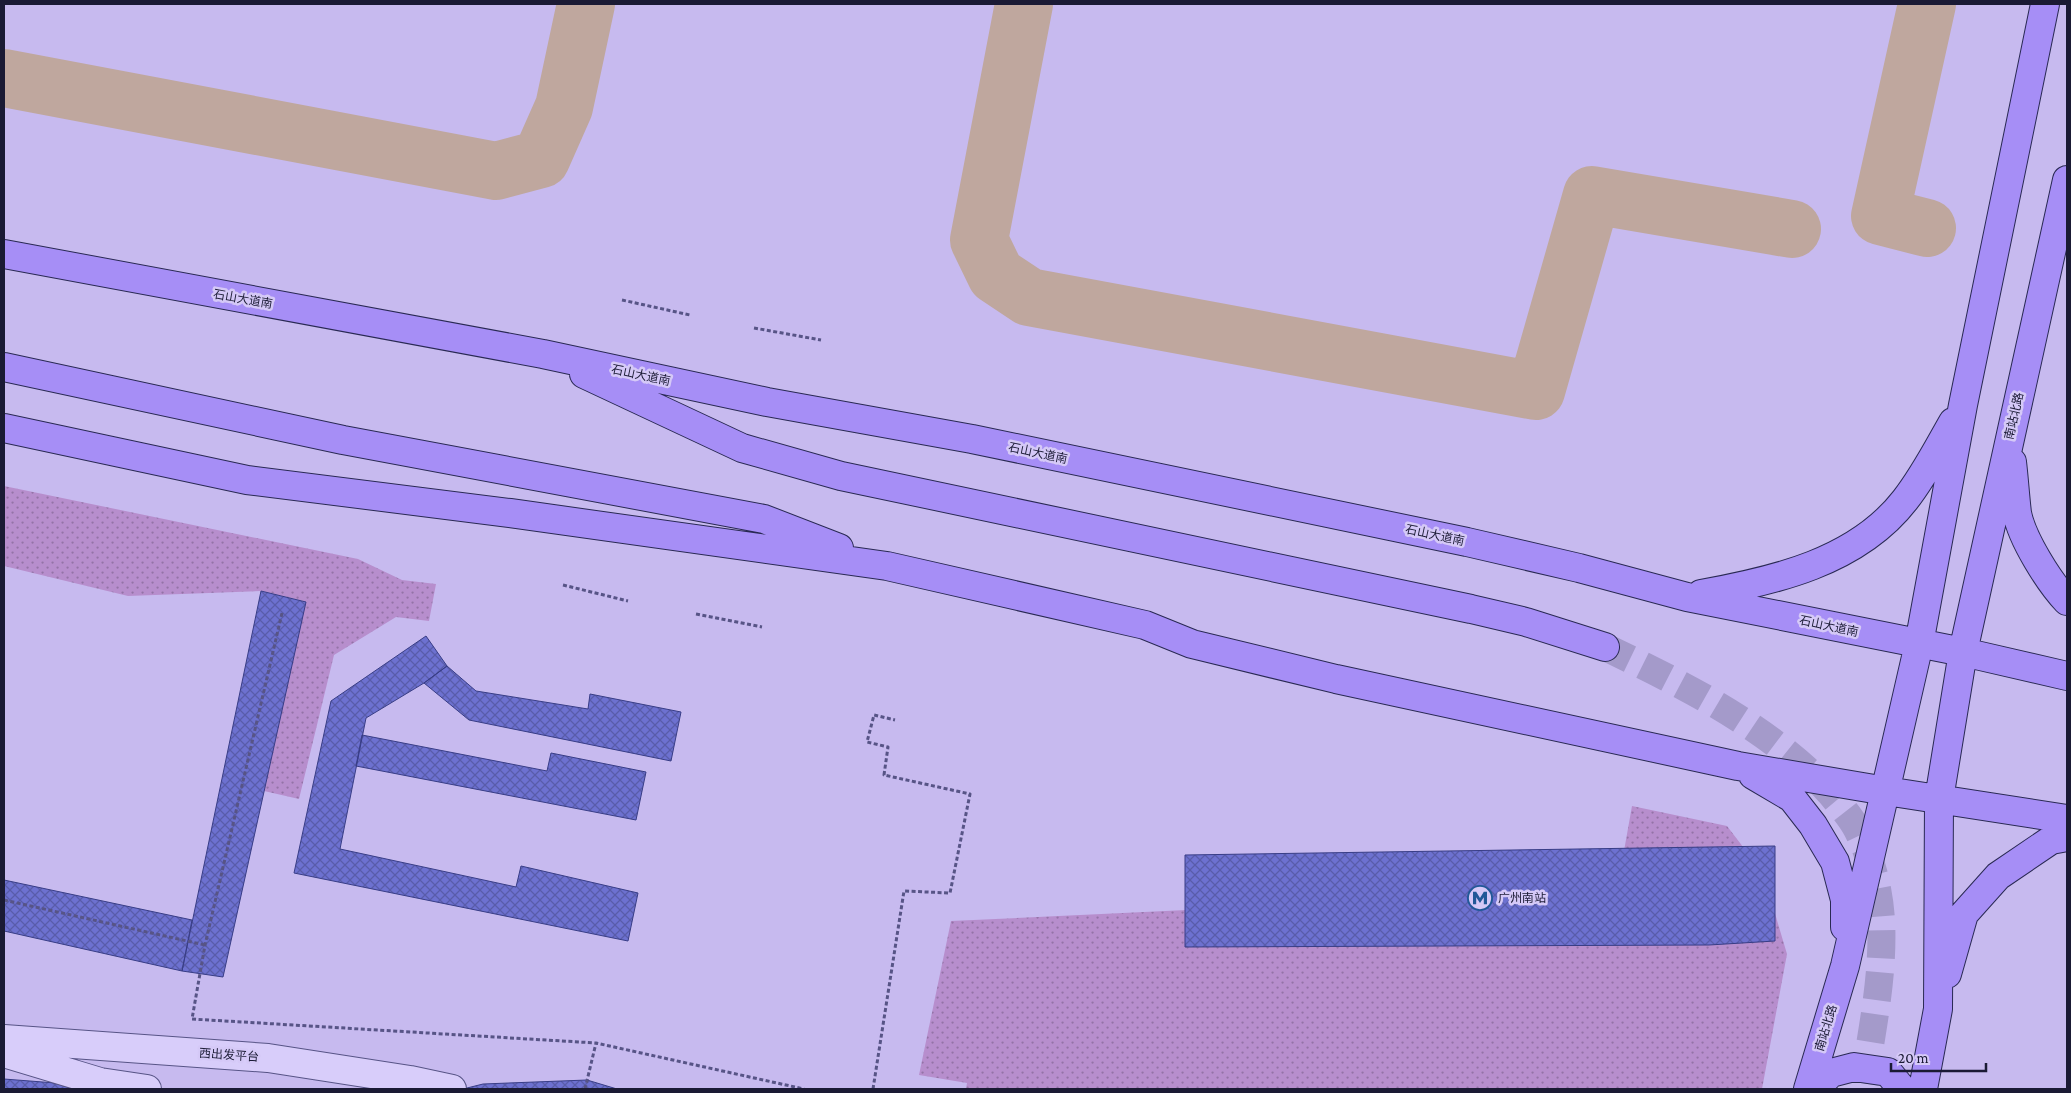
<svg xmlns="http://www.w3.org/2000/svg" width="2071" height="1093" font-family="'Crimson Pro','Noto Sans SC',serif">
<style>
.grass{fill:url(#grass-dots)}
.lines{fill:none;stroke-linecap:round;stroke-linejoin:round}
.river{stroke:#bfa79e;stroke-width:58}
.building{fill:url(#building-cross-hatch);stroke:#383d86}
.major-tunnel{stroke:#a49aca;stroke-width:28;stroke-dasharray:28 14;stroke-linecap:butt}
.minor-casing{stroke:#575486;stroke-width:30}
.major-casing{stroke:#292953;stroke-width:30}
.path{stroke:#575486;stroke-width:3;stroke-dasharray:4 2.5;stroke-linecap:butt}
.minor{stroke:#d8cdfa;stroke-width:28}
.major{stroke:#a68ef6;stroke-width:28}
.labels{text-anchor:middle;stroke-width:5;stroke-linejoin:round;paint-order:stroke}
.street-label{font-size:12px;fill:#1a1a34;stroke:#d5c9f7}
.poi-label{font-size:12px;fill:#1a1a34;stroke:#d5c9f7;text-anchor:start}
</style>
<defs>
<pattern id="grass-dots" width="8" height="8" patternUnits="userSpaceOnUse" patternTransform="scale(1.25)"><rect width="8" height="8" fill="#b78ecd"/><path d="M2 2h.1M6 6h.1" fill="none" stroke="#9473a7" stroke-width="1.8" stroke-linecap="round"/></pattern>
<pattern id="building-cross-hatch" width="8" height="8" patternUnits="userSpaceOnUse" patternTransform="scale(1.25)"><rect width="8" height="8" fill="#6d71d0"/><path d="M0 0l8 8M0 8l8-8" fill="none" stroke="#595caa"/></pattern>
</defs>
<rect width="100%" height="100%" fill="#c7baef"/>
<path class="grass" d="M4,486L358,559L402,580L436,584L429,621L396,617L334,655L299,799L264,791L303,601L261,591L128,596L4,566Z
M1632,806L1727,826L1763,873L1787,954L1762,1089H966L967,1083L919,1075L951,921L1617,890Z"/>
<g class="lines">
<path class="river" d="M1024,4L979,240L996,275L1029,297L1536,391L1592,195L1792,229
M1927,4L1880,216L1927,228
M4,78L496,171L541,159L564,107L586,4"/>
</g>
<path class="building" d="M261,591L306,602L223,977L182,971Z
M426,636L447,666L424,683L366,718L340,849L516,887L521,866L638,893L628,941L294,873L331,701Z
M447,666L476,691L588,709L590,694L681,712L671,761L469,720L424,683Z
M362,735L547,771L551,753L646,772L636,820L356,766Z
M1775,846V941L1709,945L1185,947V855Z
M4,880L192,920L182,971L4,931Z
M4,1079L133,1089H4Z
M587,1080L617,1089H463L483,1084Z"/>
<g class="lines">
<path class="major-tunnel" d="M1605,647C1684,685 1771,728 1830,793C1839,804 1850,816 1857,829C1871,856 1879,889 1881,920C1884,977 1871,1034 1863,1089"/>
<defs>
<path id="minor" d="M4,1039L268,1058L410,1080L452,1089
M4,1053L100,1082L147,1089"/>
<path id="major" d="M4,254L543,354L767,402L972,439L1467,542L1579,568L1687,597L1963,652L2067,676
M4,367L343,440L764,519L839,548
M584,374L742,448L841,476L1471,609L1526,622L1605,647
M4,428L247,480L510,513L887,566L1145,625L1192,644L1336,679L1738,766L1886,791L2067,819
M2012,462C2014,479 2015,496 2017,513C2022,539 2049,582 2067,601
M1701,594C1774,581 1857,562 1905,500C1924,476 1938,448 1953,422
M1753,775L1792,798L1813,825L1835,862L1845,900V927
M1947,974L1964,914L1998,876L2051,840L2067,837
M1808,1089L1845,966L1919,644L1963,405L2045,4
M1815,1089L1831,1073L1854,1067L1888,1072L1902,1089
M1923,1089L1938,1009L1939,799L1963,652L2067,180"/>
</defs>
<use href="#minor" class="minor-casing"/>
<use href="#major" class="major-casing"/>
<path class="path" d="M622,300L690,315
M754,328L821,340
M563,585L628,601
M282,613L205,945L192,1019L596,1043
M696,614L762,627
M4,900L205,945
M585,1089L596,1043L804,1089
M873,1089L904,891L950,893L970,794L884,775L888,747L867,742L874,715L895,720"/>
<use href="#minor" class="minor"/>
<use href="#major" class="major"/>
</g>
<defs>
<symbol id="metro-ring" viewBox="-11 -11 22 22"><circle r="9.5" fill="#d5c9f7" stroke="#215898" stroke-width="1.5"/><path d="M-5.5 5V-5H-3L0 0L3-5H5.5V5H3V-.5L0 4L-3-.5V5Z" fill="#215898"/></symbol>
</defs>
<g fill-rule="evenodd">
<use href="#metro-ring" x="1466" y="884" width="28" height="28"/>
</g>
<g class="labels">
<g class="street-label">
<text transform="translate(243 299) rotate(10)" y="4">石山大道南</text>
<text transform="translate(641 375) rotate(12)" y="4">石山大道南</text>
<text transform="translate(2014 416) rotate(-77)" y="4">南站北路</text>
<text transform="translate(1038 453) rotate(12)" y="4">石山大道南</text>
<text transform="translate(1435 535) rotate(12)" y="4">石山大道南</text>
<text transform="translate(1829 626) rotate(12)" y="4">石山大道南</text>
<text transform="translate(1826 1028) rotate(-73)" y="4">南站北路</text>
<text transform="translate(229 1055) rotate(4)" y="4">西出发平台</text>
</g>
<g class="poi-label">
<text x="1498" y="902">广州南站</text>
</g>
</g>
<rect width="2071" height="1093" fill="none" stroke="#1a1a34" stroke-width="10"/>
<path d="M1891 1063v8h95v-8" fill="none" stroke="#1a1a34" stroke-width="2.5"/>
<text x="1898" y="1063" font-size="15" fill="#1a1a34" stroke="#d5c9f7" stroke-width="4" paint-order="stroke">20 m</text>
</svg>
